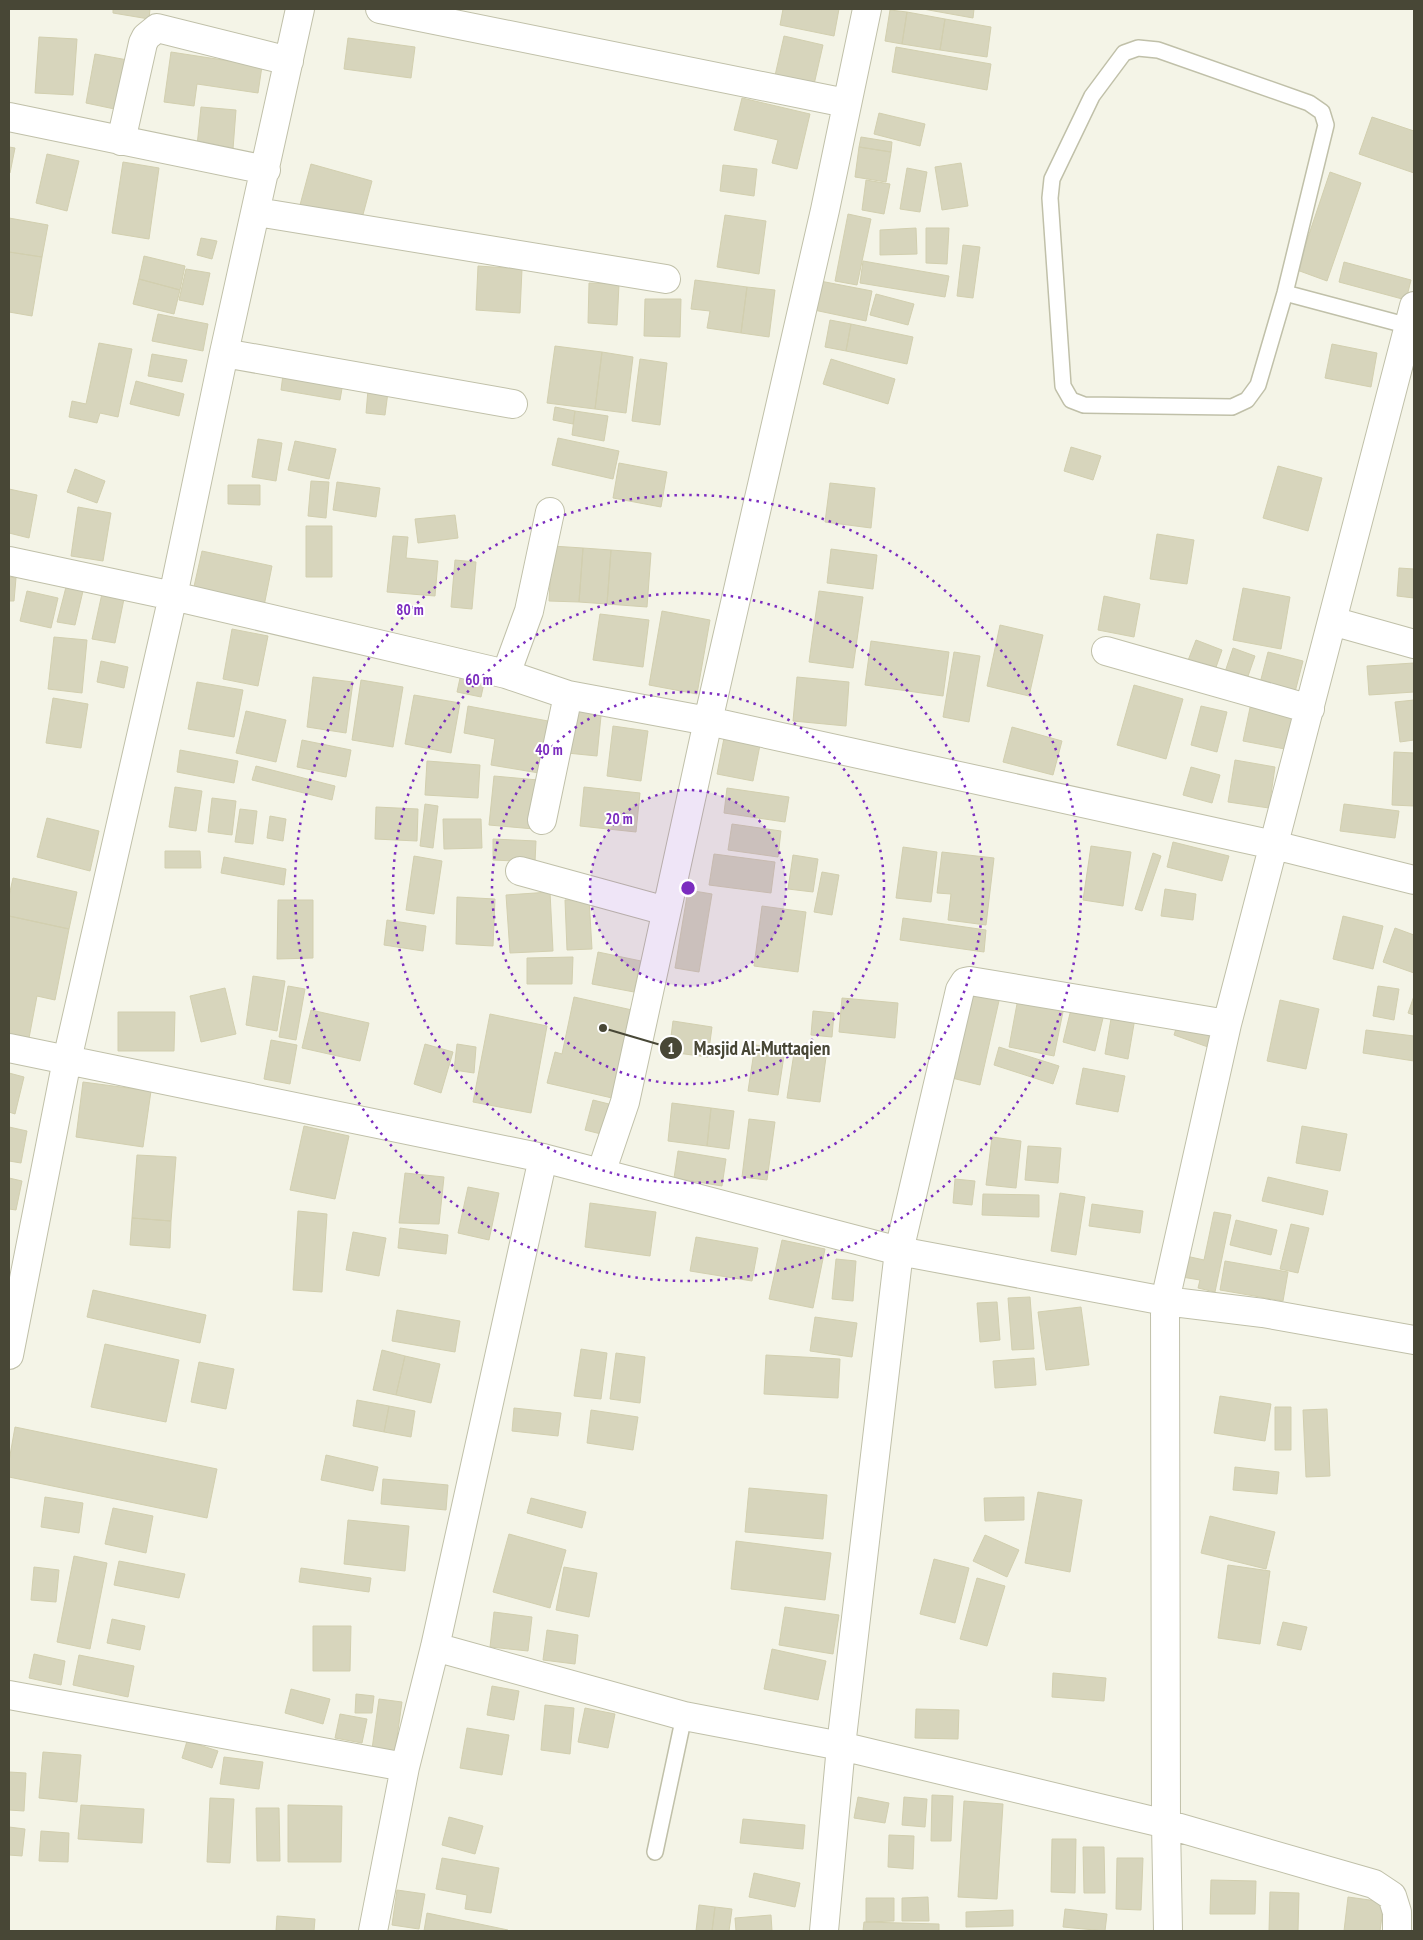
<svg xmlns="http://www.w3.org/2000/svg" width="1423" height="1940" font-family="'PT Sans Narrow',sans-serif">
<style>
.building{fill:#d7d5bc;stroke:#d2cfaf}
.lines{fill:none;stroke-linecap:round;stroke-linejoin:round}
.service-casing{stroke:#c0c0a9;stroke-width:18}
.minor-casing{stroke:#c0c0a9;stroke-width:30}
.service{stroke:#fff;stroke-width:15}
.minor{stroke:#fff;stroke-width:28}
.ring{fill:none;stroke:#7b2cbf;stroke-width:2.5;stroke-dasharray:2.5 5}
.centre{fill:#7b2cbf;stroke:#fff;stroke-width:2.5}
.ring-label{font-size:15px;text-anchor:middle;font-weight:bold;fill:#7b2cbf;stroke:#fff;stroke-width:4;stroke-linejoin:round;paint-order:stroke}
.leader{fill:none;stroke:#484736;stroke-width:2}
.callout-dot{fill:#484736;stroke:#fff;stroke-width:2}
.mark-label{font-size:15px;text-anchor:middle;font-weight:bold;fill:#fff}
.callout-label{font-size:19px;text-anchor:middle;font-weight:bold;fill:#484736;stroke:#fff;stroke-width:4;stroke-linejoin:round;paint-order:stroke}
</style>
<rect width="100%" height="100%" fill="#f4f4e7"/>
<path class="building" d="M113,9H150L149,19L113,13Z
M783,9H839L834,36L780,25Z
M923,9H974L973,18Z
M890,10L907,12L902,44L885,41Z
M907,12L945,19L940,50L902,44Z
M945,19L991,27L987,57L940,50Z
M784,36L823,45L813,89L774,80Z
M39,37L77,39L73,95L35,93Z
M348,38L415,47L411,78L344,69Z
M896,47L991,64L987,90L892,72Z
M171,52L262,66L258,93L197,84L194,106L164,102Z
M95,54L133,61L124,111L86,103Z
M742,98L810,114L797,169L772,163L778,140L734,130Z
M201,107L236,110L233,149L197,146Z
M879,113L925,124L920,146L874,134Z
M1372,117L1414,131V173L1359,154Z
M861,137L892,142L891,152L859,147Z
M9,147L15,148L10,173H9Z
M859,147L891,152L886,182L855,177Z
M47,154L79,161L67,211L36,203Z
M123,162L159,168L149,239L112,233Z
M961,163L968,206L942,210L935,167Z
M311,164L372,181L361,222L300,205Z
M723,165L757,169L754,196L720,191Z
M907,168L927,172L920,212L900,209Z
M1330,172L1361,183L1327,281L1297,270Z
M866,180L890,184L884,214L862,210Z
M848,214L871,219L857,285L835,281Z
M725,215L766,221L759,274L717,267Z
M9,218L48,225L42,257L9,252Z
M916,228L917,254L880,255V230Z
M926,228H949L947,264L926,263Z
M201,238L217,241L212,259L197,255Z
M963,245L980,247L973,298L957,296Z
M9,252L42,257L32,316L9,312Z
M144,256L185,266L180,290L139,279Z
M863,261L949,276L945,297L860,283Z
M1344,262L1411,280L1406,300L1339,282Z
M478,266L522,269L520,313L476,310Z
M186,269L210,273L203,305L179,300Z
M139,279L180,290L174,314L133,304Z
M695,280L747,287L741,333L707,328L710,311L691,309Z
M820,281L872,291L866,321L814,310Z
M589,283L619,284L617,325L588,323Z
M747,287L775,290L769,337L741,333Z
M876,294L914,304L908,325L870,315Z
M645,299H681L680,337L644,336Z
M158,314L208,324L203,351L152,341Z
M830,320L851,324L846,351L825,347Z
M851,324L913,337L907,364L846,351Z
M99,343L132,349L118,417L100,413L97,423L69,417L72,401L86,404Z
M1332,344L1377,353L1371,387L1325,378Z
M555,346L602,352L595,409L547,403Z
M602,352L633,357L626,413L595,409Z
M152,354L187,360L182,382L148,376Z
M640,359L667,363L660,425L632,421Z
M831,359L895,379L888,404L823,384Z
M284,367L344,377L340,400L281,390Z
M136,381L184,394L179,416L130,404Z
M368,390L388,392L385,415L366,413Z
M555,407L575,411L573,424L553,420Z
M575,411L608,416L604,441L572,435Z
M558,438L619,451L613,479L552,465Z
M258,439L282,443L276,481L252,477Z
M295,441L336,449L329,479L288,470Z
M1071,447L1101,456L1093,480L1064,471Z
M619,463L667,472L661,507L613,498Z
M1278,466L1322,478L1308,531L1263,518Z
M75,469L105,481L97,503L67,492Z
M311,481L329,482L326,518L308,516Z
M337,482L380,488L376,517L333,510Z
M830,483L875,488L871,528L825,522Z
M228,485H260V505L228,504Z
M9,489L37,495L29,538L9,533Z
M78,507L111,513L103,561L71,556Z
M455,515L458,538L418,543L415,519Z
M306,526H332V577H306Z
M1157,534L1194,540L1187,584L1150,579Z
M393,536L408,537L406,558L438,561L435,596L387,592Z
M552,546L583,548L579,602L549,601Z
M583,548L611,550L607,604L579,602Z
M831,549L877,555L873,589L827,583Z
M611,550L651,553L647,607L607,604Z
M202,551L272,566L264,606L193,591Z
M455,560L476,562L472,609L451,607Z
M1399,568L1414,569V598L1397,596Z
M9,577L16,578L14,601H9Z
M66,587L83,591L75,625L57,622Z
M1243,588L1290,597L1281,649L1233,640Z
M103,589L125,594L115,643L92,639Z
M27,591L58,598L51,628L20,621Z
M819,591L863,597L853,668L809,662Z
M1104,596L1140,604L1134,637L1098,630Z
M662,611L710,620L697,694L649,685Z
M600,614L649,620L643,667L593,660Z
M1000,625L1043,635L1029,696L987,686Z
M232,629L268,636L258,686L223,679Z
M54,637L87,640L82,693L48,689Z
M1196,640L1222,650L1214,673L1187,663Z
M871,641L949,652L943,696L865,685Z
M1233,648L1255,656L1247,679L1225,672Z
M954,652L980,656L969,722L943,717Z
M1268,652L1303,661L1294,696L1259,687Z
M101,661L128,667L124,688L97,682Z
M1414,663V692L1369,695L1367,666Z
M462,669L486,674L481,697L457,692Z
M313,677L353,682L346,733L307,727Z
M797,677L849,682L846,726L793,721Z
M361,680L403,687L393,747L352,740Z
M197,682L243,690L234,737L188,729Z
M1134,685L1183,699L1166,759L1117,745Z
M414,695L460,703L451,753L405,744Z
M53,698L88,704L81,748L46,743Z
M1414,700V740L1400,742L1395,702Z
M572,703L602,706L597,756L567,753Z
M1251,703L1297,712L1290,750L1243,741Z
M468,706L548,721L539,773L491,765L495,739L464,733Z
M1201,706L1227,712L1217,752L1191,745Z
M246,711L286,720L276,762L236,753Z
M613,726L648,731L641,781L607,776Z
M1012,727L1062,741L1053,775L1003,762Z
M724,738L760,745L753,781L717,774Z
M302,740L351,750L346,777L297,767Z
M180,750L238,761L234,783L177,772Z
M1394,752L1414,753V806L1392,805Z
M1235,760L1275,767L1269,808L1228,802Z
M427,761L480,765L478,798L425,795Z
M256,766L335,786L332,800L252,780Z
M1191,767L1220,775L1212,803L1183,795Z
M494,776L538,780L534,829L489,825Z
M175,787L202,791L196,831L169,827Z
M584,787L640,793L636,832L580,826Z
M727,788L789,797L785,822L724,813Z
M212,798L236,801L232,835L208,832Z
M425,804L438,806L433,848L420,846Z
M1344,804L1399,811L1395,838L1340,831Z
M376,807L418,809L417,841L375,839Z
M240,809L257,811L253,844L235,842Z
M270,816L286,819L283,841L267,838Z
M47,818L99,831L90,871L37,857Z
M443,819H481L482,848L444,849Z
M732,824L781,831L778,857L728,850Z
M493,839L536,841L535,862L493,860Z
M1173,842L1229,856L1222,881L1167,867Z
M1091,846L1131,852L1123,906L1083,900Z
M903,847L937,852L931,902L896,898Z
M165,851H200L201,868H165Z
M942,852L994,858L986,925L948,920L951,894L937,893Z
M1153,853L1161,856L1142,911L1135,909Z
M714,854L775,862L771,893L709,885Z
M793,855L818,859L813,892L788,889Z
M414,856L442,861L434,914L406,910Z
M224,857L286,869L284,885L221,873Z
M822,872L839,875L832,915L814,912Z
M13,878L77,892L69,929L9,916V896Z
M1165,889L1196,894L1193,920L1161,916Z
M688,890L712,894L699,972L675,968Z
M550,892L553,951L510,953L506,895Z
M457,897L495,899L493,946L456,944Z
M589,899L592,949L567,950L565,900Z
M278,900H313V958L277,959Z
M762,906L806,912L798,972L754,966Z
M9,916L69,929L55,1000L37,996L29,1038L9,1034Z
M1343,916L1383,926L1373,969L1333,959Z
M903,918L986,930L984,952L900,940Z
M387,920L426,926L423,951L384,945Z
M1395,928L1414,935V973L1383,962Z
M598,952L641,961L634,992L592,984Z
M573,957L572,984H527V958Z
M253,976L285,981L277,1031L246,1025Z
M288,986L305,989L296,1040L279,1037Z
M971,986L1001,992L980,1085L952,1078Z
M1378,986L1399,989L1394,1020L1373,1016Z
M225,988L236,1034L201,1042L190,996Z
M1019,993L1065,1002L1054,1056L1009,1047Z
M1414,996V1015L1408,1013Z
M574,997L632,1010L612,1098L547,1083L555,1052L562,1054Z
M842,998L898,1003L895,1038L839,1032Z
M1280,1000L1319,1009L1306,1069L1267,1061Z
M1073,1001L1105,1010L1095,1051L1063,1042Z
M311,1010L369,1023L360,1061L302,1048Z
M813,1011L834,1013L832,1037L811,1035Z
M118,1012H175L174,1051H118Z
M1112,1013L1135,1018L1128,1059L1105,1054Z
M490,1014L547,1026L531,1113L473,1102Z
M1179,1019L1213,1031L1208,1047L1174,1035Z
M673,1021L712,1027L708,1057L669,1052Z
M1366,1030L1414,1036V1061L1363,1053Z
M271,1040L297,1045L290,1084L264,1079Z
M425,1044L453,1052L441,1093L414,1084Z
M457,1044L476,1047L474,1073L454,1070Z
M755,1045L785,1049L778,1095L748,1091Z
M999,1047L1059,1066L1053,1084L994,1065Z
M794,1053L826,1057L820,1102L787,1098Z
M1083,1068L1125,1076L1118,1112L1076,1104Z
M9,1073L24,1077L15,1114L9,1112Z
M83,1082L151,1091L143,1147L76,1137Z
M593,1100L613,1105L605,1135L585,1130Z
M672,1103L711,1108L707,1146L668,1141Z
M711,1108L734,1111L729,1149L707,1146Z
M749,1119L775,1122L767,1180L742,1177Z
M304,1126L349,1136L335,1199L290,1190Z
M1302,1126L1347,1134L1340,1171L1296,1163Z
M9,1127L27,1131L21,1163L9,1161Z
M992,1137L1021,1141L1016,1188L986,1185Z
M1028,1146L1061,1148L1058,1183L1025,1180Z
M678,1151L726,1159L722,1186L674,1178Z
M137,1155L176,1157L171,1221L132,1218Z
M405,1173L444,1177L439,1224L399,1223Z
M1268,1177L1328,1191L1323,1215L1262,1201Z
M9,1178L22,1181L16,1210L9,1209Z
M955,1179L975,1181L972,1205L953,1203Z
M468,1187L499,1193L489,1240L458,1233Z
M1060,1193L1085,1197L1076,1255L1051,1251Z
M983,1194L1039,1195V1217L982,1215Z
M590,1203L656,1212L650,1256L585,1247Z
M1092,1204L1143,1211L1140,1233L1089,1226Z
M298,1211L327,1214L322,1292L293,1290Z
M1214,1212L1231,1215L1215,1292L1198,1288L1200,1280L1182,1277L1186,1256L1204,1260Z
M132,1218L171,1221L170,1248L130,1245Z
M1236,1220L1277,1230L1271,1255L1230,1245Z
M1291,1224L1309,1228L1298,1273L1280,1269Z
M400,1228L448,1235L446,1254L398,1248Z
M353,1232L386,1238L379,1276L346,1270Z
M696,1237L758,1248L752,1281L690,1271Z
M782,1240L825,1249L813,1308L769,1299Z
M836,1259L856,1261L853,1301L832,1299Z
M1225,1261L1288,1272L1283,1301L1220,1290Z
M93,1290L206,1315L200,1343L87,1317Z
M1030,1297L1034,1349L1012,1350L1008,1298Z
M997,1302L1000,1340L980,1342L977,1303Z
M1081,1307L1089,1365L1046,1370L1038,1312Z
M397,1310L460,1321L455,1352L392,1341Z
M815,1317L857,1323L852,1357L810,1351Z
M105,1344L179,1360L166,1422L91,1407Z
M581,1349L607,1353L601,1399L574,1396Z
M382,1350L405,1356L396,1395L373,1390Z
M616,1353L645,1357L640,1403L610,1399Z
M766,1355L840,1359L838,1398L764,1394Z
M405,1356L440,1364L431,1403L396,1395Z
M1034,1358L1036,1385L995,1388L993,1361Z
M199,1362L234,1369L226,1409L191,1402Z
M1220,1396L1271,1404L1265,1441L1214,1433Z
M357,1400L389,1406L384,1432L353,1426Z
M389,1406L415,1411L411,1437L384,1432Z
M1275,1407H1291V1450H1275Z
M514,1408L561,1413L558,1436L512,1431Z
M1327,1409L1330,1476L1306,1477L1303,1410Z
M591,1410L638,1417L633,1450L587,1443Z
M15,1427L217,1469L207,1518L9,1477V1461Z
M326,1455L378,1467L373,1491L321,1480Z
M1235,1467L1279,1472L1277,1494L1233,1490Z
M383,1479L448,1485L446,1510L381,1504Z
M749,1488L827,1495L823,1539L745,1532Z
M1038,1492L1082,1500L1070,1572L1025,1563Z
M45,1497L83,1503L79,1533L41,1527Z
M1024,1497V1520L985,1521L984,1498Z
M531,1498L586,1512L582,1528L527,1513Z
M113,1508L153,1516L146,1553L105,1544Z
M1210,1516L1275,1532L1266,1569L1201,1553Z
M348,1520L409,1526L405,1571L344,1564Z
M509,1534L566,1550L550,1608L493,1592Z
M985,1535L1019,1550L1007,1577L973,1561Z
M736,1541L831,1553L825,1600L731,1589Z
M74,1556L107,1563L90,1649L57,1642Z
M934,1559L969,1568L955,1623L920,1614Z
M119,1561L185,1574L179,1598L114,1585Z
M1228,1565L1270,1571L1260,1644L1218,1638Z
M34,1567L59,1570L56,1602L31,1600Z
M564,1567L597,1573L589,1617L556,1610Z
M301,1568L371,1578L369,1592L299,1582Z
M977,1578L1005,1586L987,1646L960,1639Z
M785,1607L839,1615L833,1654L779,1645Z
M494,1612L532,1617L528,1651L490,1647Z
M112,1619L145,1626L140,1650L107,1643Z
M1283,1622L1307,1627L1301,1650L1277,1645Z
M313,1626H351L350,1671H313Z
M547,1630L578,1635L575,1664L543,1660Z
M772,1649L826,1661L818,1700L764,1689Z
M34,1654L65,1661L61,1685L29,1678Z
M79,1655L134,1666L128,1697L73,1685Z
M1053,1673L1106,1678L1104,1701L1052,1697Z
M492,1686L519,1691L514,1720L487,1715Z
M291,1689L330,1699L323,1724L285,1713Z
M356,1694L374,1696L372,1713H355Z
M379,1699L402,1702L395,1752L372,1749Z
M545,1705L574,1708L570,1754L541,1750Z
M585,1708L615,1714L608,1748L578,1742Z
M916,1709L959,1710L958,1739L915,1738Z
M340,1714L367,1719L362,1743L335,1738Z
M467,1728L509,1735L502,1775L460,1768Z
M187,1741L218,1751L212,1768L182,1758Z
M43,1752L81,1755L77,1802L39,1798Z
M224,1757L263,1762L259,1789L220,1784Z
M9,1772L26,1773L24,1811L9,1810Z
M932,1795L953,1796L951,1841H931Z
M858,1797L889,1803L885,1823L854,1818Z
M904,1797L927,1799L925,1827L902,1825Z
M210,1798L234,1799L230,1863L207,1862Z
M964,1801L1003,1804L997,1899L958,1897Z
M81,1805L144,1809L142,1843L78,1839Z
M288,1805L342,1806L341,1862H288Z
M256,1808H279L280,1861H257Z
M449,1817L483,1826L475,1854L442,1845Z
M743,1819L805,1825L803,1849L740,1843Z
M9,1827L25,1829L22,1856L9,1855Z
M41,1831L69,1833L68,1862L39,1861Z
M889,1835L914,1836L913,1869L888,1867Z
M1052,1839H1076L1075,1893L1051,1892Z
M1083,1847H1104L1105,1893H1084Z
M442,1858L499,1868L491,1913L465,1909L467,1895L436,1889Z
M1117,1858H1143L1141,1910L1116,1909Z
M754,1873L800,1883L795,1907L749,1897Z
M1211,1880L1256,1881L1255,1914H1210Z
M397,1890L425,1894L419,1929L392,1925Z
M1270,1892L1299,1893L1298,1931H1269Z
M928,1897L929,1921H902V1898Z
M1348,1897L1384,1902L1380,1931H1344Z
M866,1898H894V1921L866,1922Z
M699,1905L715,1907L712,1931H696Z
M715,1907L732,1909L729,1931H712Z
M1065,1909L1107,1914L1105,1931L1063,1927Z
M1013,1910V1926L966,1927V1912Z
M427,1913L508,1930V1931H424Z
M771,1915L772,1931H736L735,1918Z
M277,1916L315,1919L314,1931H276Z
M864,1922L939,1924V1931H863Z"/>
<g class="lines">
<defs>
<path id="service" d="M1138,48L1158,50L1309,103L1322,112L1326,125L1285,293L1258,385L1247,400L1232,407L1084,405L1071,400L1063,386L1050,198L1052,179L1092,96L1124,53Z
M1285,293L1409,326
M655,1852L684,1716"/>
<path id="minor" d="M380,9L846,103
M9,117L266,170
M121,141L143,43L146,37L157,28L289,61
M257,212L666,279
M224,353L513,404
M9,561L173,596L506,674L568,695L708,721L1274,845L1414,880
M1332,621L1414,644
M1106,651L1310,709
M506,674L529,611L550,512
M542,820L568,695
M520,871L666,911
M9,1048L543,1158L899,1251L1165,1301L1263,1313L1414,1340
M601,1173L625,1102L708,721L825,210L867,9
M9,1355L67,1060L173,596L224,353L300,9
M435,1647L684,1716L841,1746L1166,1824L1374,1884L1392,1896L1397,1912V1931
M9,1695L405,1767
M373,1931L405,1767L435,1647L543,1158
M824,1931L841,1746L899,1251L960,990L965,982L970,981L1227,1024
M1168,1931L1166,1824L1165,1301L1227,1024L1414,306"/>
</defs>
<use href="#service" class="service-casing"/>
<use href="#minor" class="minor-casing"/>
<use href="#service" class="service"/>
<use href="#minor" class="minor"/>
</g>
<circle cx="688" cy="888" r="98" fill="#7b2cbf" fill-opacity=".12"/>
<g class="ring">
<circle cx="688" cy="888" r="98"/>
<circle cx="688" cy="888" r="196"/>
<circle cx="688" cy="888" r="295"/>
<circle cx="688" cy="888" r="393"/>
</g>
<circle cx="688" cy="888" r="8" class="centre"/>
<g class="ring-label">
<text x="410" y="615">80 m</text>
<text x="479" y="685">60 m</text>
<text x="549" y="755">40 m</text>
<text x="619" y="824">20 m</text>
</g>
<path class="leader" d="M603 1028L671 1048"/>
<g class="callout-dot">
<circle cx="603" cy="1028" r="5"/>
<circle cx="671" cy="1048" r="12"/>
</g>
<g class="mark-label">
<text x="671" y="1054">1</text>
</g>
<g class="callout-label">
<text x="762" y="1055">Masjid Al-Muttaqien</text>
</g>
<rect width="1423" height="1940" fill="none" stroke="#484736" stroke-width="20"/>
</svg>
